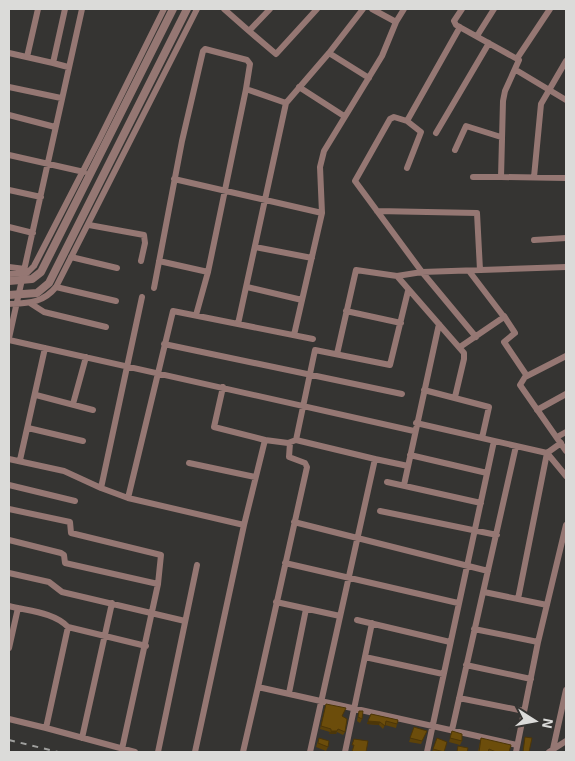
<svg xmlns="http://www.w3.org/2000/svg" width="575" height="761" font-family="'Exo 2',sans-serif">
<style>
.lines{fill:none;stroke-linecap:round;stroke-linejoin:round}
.minor{stroke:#957773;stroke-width:6}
.tertiary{stroke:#957773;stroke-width:8}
.rail{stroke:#9f9f9d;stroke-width:2;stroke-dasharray:6 6;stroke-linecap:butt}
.wall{fill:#5d4209}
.shaded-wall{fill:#4c3608}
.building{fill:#6c4d0b;stroke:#4c3608}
</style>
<rect width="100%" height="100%" fill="#353432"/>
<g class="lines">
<path class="minor" d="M65,9L53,63L68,67
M224,9L249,31
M270,9L249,31L276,54L317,9
M372,9L396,22L404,9
M462,9L454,21L456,25L519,60L505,91L503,101L501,177L566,178
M460,27L407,121L394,117L390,119L355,181L422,272L476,337
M477,36L494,9
M9,53L53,63
M329,53L369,78
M27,57L38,9
M518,57L550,9
M516,70L566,100
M9,87L61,98
M299,87L344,116
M246,89L286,103
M9,115L55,127
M436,133L489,43
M455,150L466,126L501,137
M9,155L84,172
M407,168L421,132L407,121
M473,177H501
M534,177L541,104L566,61
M174,179L322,213
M9,190L41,197
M377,211L477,213L480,270
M89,225L144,235L145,243L141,261
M9,227L33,233
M534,240L566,238
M255,247L312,258
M71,257L117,268
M159,261L208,272
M9,267L25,269
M9,274L27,273L34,266L99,140L164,9
M56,287L116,301
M247,287L302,300
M154,288L182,141L203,51L205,49L247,60L250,64L246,89L208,272L196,315
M142,297L101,488L128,498L244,525
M30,303L44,312L106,327
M9,304C29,303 43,303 56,287L197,9
M346,311L401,323
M504,316L515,333L504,342L527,376
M238,324L286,103L329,53L363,9
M294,335L322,213L320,167L324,151L382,56L396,22
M9,338L82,9
M9,340L414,431
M164,344L402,394
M460,347L504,317L469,271
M337,354L356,270L397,276
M566,356L525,377L520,385L566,451
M424,390L489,407L482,438
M36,395L93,410
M455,397L464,359V353L397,276L422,272L566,267
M73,404L86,357
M537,410L566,394
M416,423L547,453L566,476
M28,428L83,441
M557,437L566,432
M265,440L288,443L296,440L375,459L310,752
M296,440L315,350L390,365L408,291
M410,455L487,473
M9,459L64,471L101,488
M375,459L408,466
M20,460L45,348
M189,463L255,477
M387,482L481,503
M9,485L75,501
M404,485L439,324
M128,498L173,311L313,339
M9,509L70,522L71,533L161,555L158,584
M380,511L497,535
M294,522L488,571
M9,540L61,553L64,555L65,563L158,584L122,749
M285,563L458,603
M9,573L49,582L62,592L185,621
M484,592L547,605
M518,599L547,453L561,443
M276,602L340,616
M9,606C28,611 54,612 68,627
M357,620L450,642
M474,629L538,642
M9,648L18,608
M365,657L443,674
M466,665L531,679
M258,687L307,467L305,463L289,457L290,443
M289,693L306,609
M459,698L524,711
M9,719L46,728
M452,730L516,446
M82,738L112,603
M553,749L566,690
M135,752L46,728L68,627L146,646
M158,752L197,565
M195,752L244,525L265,440L214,427L223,387
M243,752L258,687L517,745
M345,752L372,623
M427,752L494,441
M516,752L538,642L566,525
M549,752L566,741"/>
<path class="tertiary" d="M9,281L32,279L41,272L173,9
M9,295L37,293L49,283L187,9"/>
<path class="rail" d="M9,740L58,752"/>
</g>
<path class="wall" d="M326,704L342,716L345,732L343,735L337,732L336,734H329L330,732L320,729Z
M359,711L362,719L360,723L357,721Z
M371,714L398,720L396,728L385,725L383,729L379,725L367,724Z
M414,727L427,731L421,744L409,742Z
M452,731L462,741L460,745L449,742Z
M319,738L328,747L326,751L316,747Z
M437,738L444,752H432Z
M481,738L509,752H478L480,742Z"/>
<path class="shaded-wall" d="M368,721L380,722L379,725L367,724Z
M331,731H337L336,734H329Z"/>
<path class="building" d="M326,704L346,708L342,716L347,719L345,732L338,729L337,731H331V729L321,726Z
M359,711H363L362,719L358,717Z
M371,714L398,720L397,724L386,721L385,726L380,722L368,721Z
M414,727L427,731L422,741L410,738Z
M452,731L462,734V741L450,738Z
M525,737L532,738L529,752H523Z
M319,738L329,741L328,747L318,743Z
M437,738L447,742L444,752L433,749Z
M481,738L511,745L509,752H496L489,749L488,752H479Z
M354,739L368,741L366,752H352L354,745H352Z
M458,746L468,748L467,752H457Z"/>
<rect width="575" height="761" fill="none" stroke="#dbdbd9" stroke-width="20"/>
<g transform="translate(535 721) rotate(101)" stroke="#353432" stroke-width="4" paint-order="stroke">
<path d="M0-4L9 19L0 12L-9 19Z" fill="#dbdbd9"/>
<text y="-8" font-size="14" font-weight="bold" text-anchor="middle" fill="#dbdbd9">N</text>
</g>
</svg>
